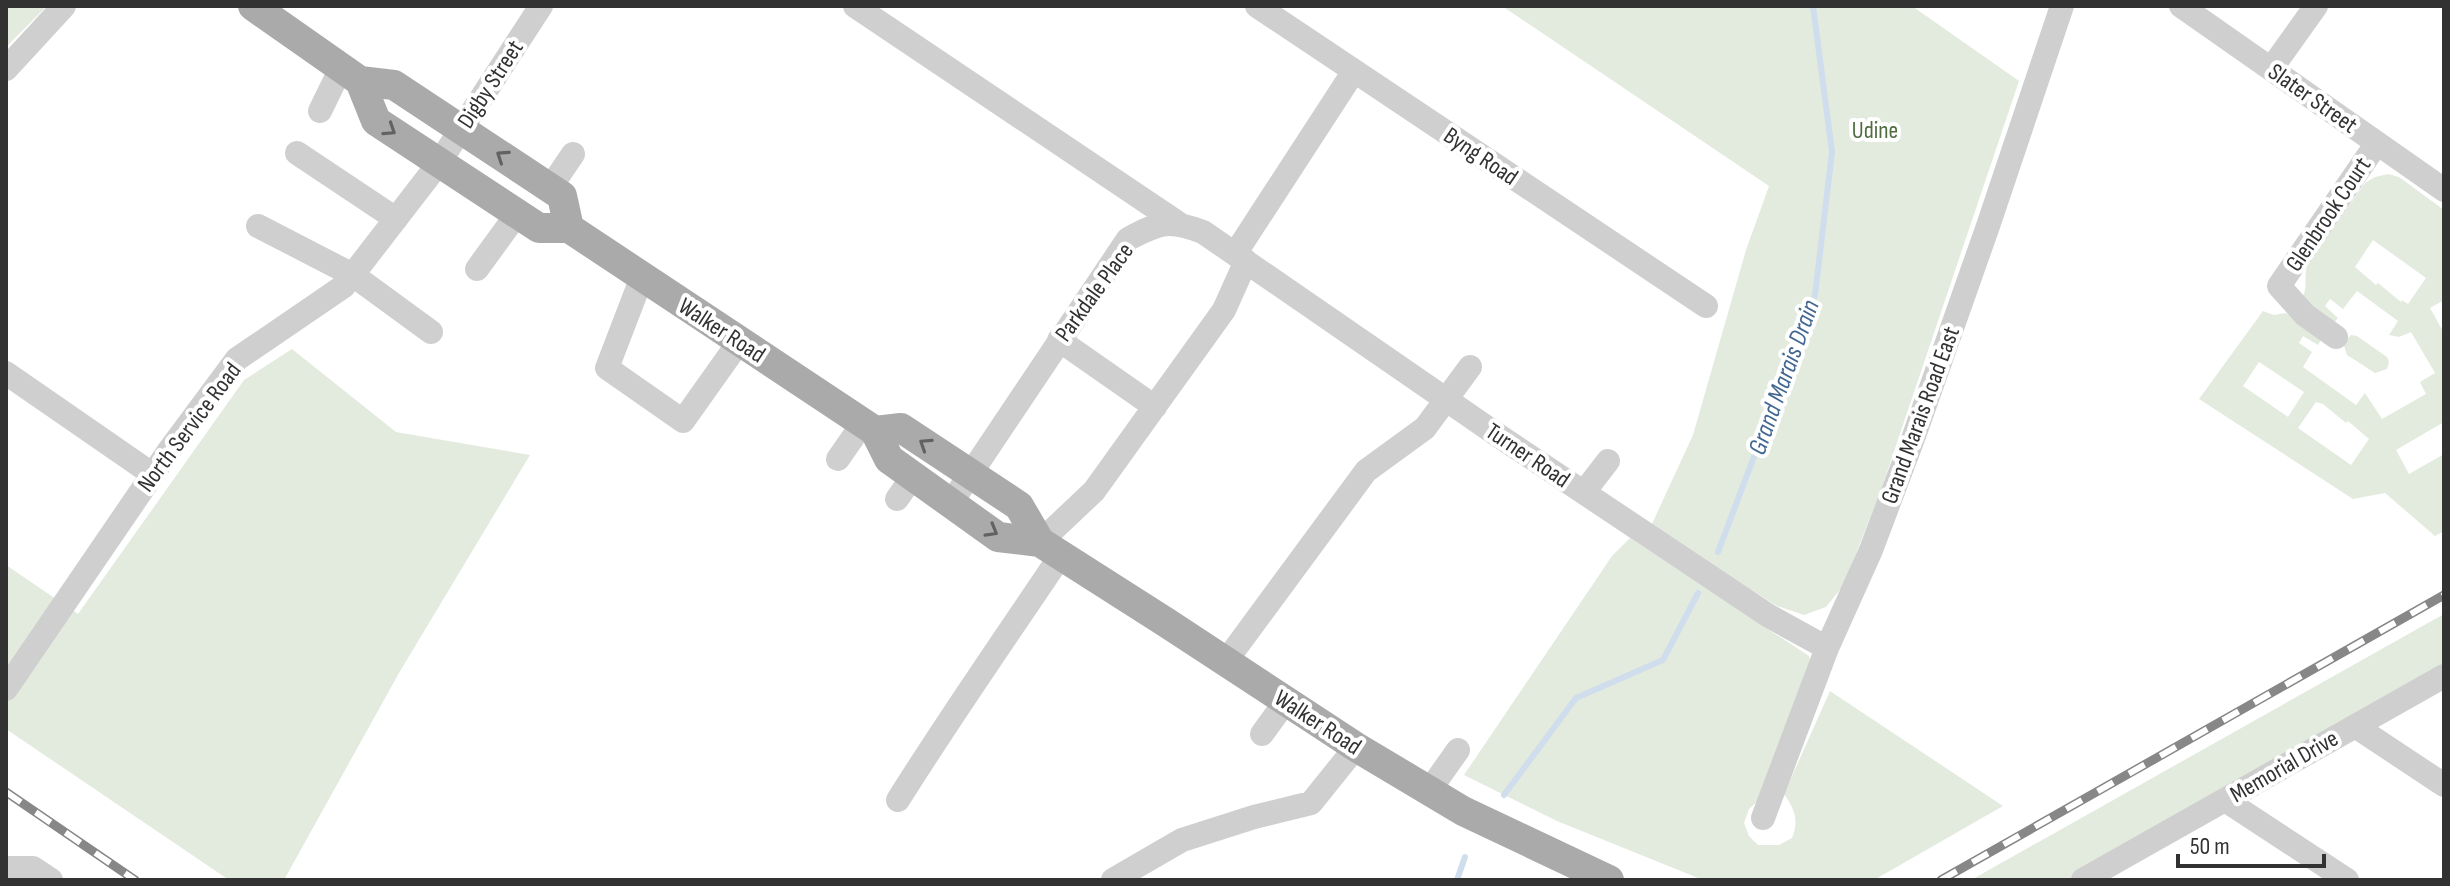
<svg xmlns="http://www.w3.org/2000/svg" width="2450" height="886" font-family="'Sofia Sans Condensed',sans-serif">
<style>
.green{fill:#e3ebde;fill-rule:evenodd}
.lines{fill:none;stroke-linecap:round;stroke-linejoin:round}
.stream{stroke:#cfddec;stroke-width:6}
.minor{stroke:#cfcfcf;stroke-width:24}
.major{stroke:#aaa;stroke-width:30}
.rail-casing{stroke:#878787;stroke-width:9}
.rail{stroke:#fff;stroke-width:6;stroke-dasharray:18;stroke-linecap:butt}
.oneway{stroke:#626262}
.labels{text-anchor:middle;stroke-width:8;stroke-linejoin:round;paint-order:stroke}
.street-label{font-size:24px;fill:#323232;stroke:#fff}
.park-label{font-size:24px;fill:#4f6d40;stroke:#fff}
.water-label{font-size:26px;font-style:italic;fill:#426892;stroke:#fff}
</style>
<rect width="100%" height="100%" fill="#fff"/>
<path class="green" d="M6,6H47L6,47Z
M1502,6H1912L2019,81L1880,493L1843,586L1826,607L1804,615L1777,606L1651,526L1693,435L1746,250L1769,186Z
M2388,174L2399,177L2444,210V300L2430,308L2444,333V422L2396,450L2409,474L2444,454V531L2435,536L2385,493L2353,499L2199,399L2263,311L2274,315L2286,313L2322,338L2318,345L2303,336L2299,343L2312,352L2303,367L2356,405L2365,393L2382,419L2426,394L2420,382L2435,373L2411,332L2399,337L2389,335L2398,321L2357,291L2343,309L2330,299L2325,306L2338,318L2334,323L2309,306L2303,296C2308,286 2303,275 2308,264L2365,183L2375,177ZM2373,240L2426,278L2408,304L2402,300L2401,302L2378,283L2376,285L2355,267ZM2259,362L2304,392L2288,417L2243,386ZM2316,402L2323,404L2346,423L2348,421L2369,439L2351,465L2298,428Z
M2351,335L2357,336L2387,357L2389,362L2387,369L2375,373L2347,355L2343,343Z
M292,349L396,432L530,455L399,673L284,880H229L6,729V565L78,614L244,380Z
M1630,538L1809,656L1811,666L1758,801L1749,809L1744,823L1749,836L1758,845H1779L1792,838C1799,820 1795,810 1784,794L1830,691L2003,806L1874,880H1703L1557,821L1464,775L1612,556Z
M2444,614V666L2069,880H1971Z"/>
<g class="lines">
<path class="stream" d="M1718,552L1815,295L1832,152L1813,6
M1504,795L1576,698L1663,660L1698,593
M1457,880L1465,857"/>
<path class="minor" d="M855,6L1178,223
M1257,6L1706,306
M2181,6L2444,190
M6,69L64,6
M2271,69L2316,6
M320,111L341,68
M297,153L396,219
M550,188L573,154
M258,226L353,275L431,332
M1235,254L1354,71
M477,269L517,214
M642,277L607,368L683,421L739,342
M2336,337L2305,315L2279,286L2377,143
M1059,340L1155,407
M6,373L152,474
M838,459L863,423
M1584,492L1608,461
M897,499L913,476
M951,503L1128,239C1160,222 1169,219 1203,232L1499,436L1769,616L1827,648
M1040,542L1094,491L1224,310L1246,261
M1226,661L1366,471L1425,428L1470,367
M6,689L168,452L237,359L344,286L439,163L541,6
M2355,726L2444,785
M1262,734L1286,701
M1429,791L1458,750
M898,800C950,717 1006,637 1061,555
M2225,800L2347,880
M1763,818L1827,648L1871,550L1914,436L1988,226L2062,6
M6,868H33L51,880
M1113,880L1182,840L1254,817L1311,803L1356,747
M2083,880L2444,676"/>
<path class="major" d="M253,6L360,81L394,85L562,196L569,228
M360,81L376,121L539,228H569L875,431L889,459L998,537L1040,542L1167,623L1356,747L1463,811L1609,880
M875,431L901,428L1019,506L1040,542"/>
<defs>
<path id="rail" d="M6,792L135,880
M1941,880L2444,595"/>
</defs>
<use href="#rail" class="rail-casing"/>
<use href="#rail" class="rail"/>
</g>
<defs><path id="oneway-chevron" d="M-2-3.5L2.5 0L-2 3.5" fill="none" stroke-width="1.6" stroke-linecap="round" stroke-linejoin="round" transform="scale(2)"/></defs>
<g class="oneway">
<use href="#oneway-chevron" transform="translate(390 130) rotate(33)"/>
<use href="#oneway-chevron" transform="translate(502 156) rotate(-146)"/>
<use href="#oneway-chevron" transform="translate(925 444) rotate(-147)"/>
<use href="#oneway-chevron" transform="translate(992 531) rotate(30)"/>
</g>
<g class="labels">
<g class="street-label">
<text transform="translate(490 84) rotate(-57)" y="8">Digby Street</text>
<text transform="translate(2313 98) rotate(35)" y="8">Slater Street</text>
<text transform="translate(1481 156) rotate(34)" y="8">Byng Road</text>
<text transform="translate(2328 214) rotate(-56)" y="8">Glenbrook Court</text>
<text transform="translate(1094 292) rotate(-54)" y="8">Parkdale Place</text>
<text transform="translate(722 330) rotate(33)" y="8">Walker Road</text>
<text transform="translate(1920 415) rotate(-70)" y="8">Grand Marais Road East</text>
<text transform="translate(189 427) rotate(-53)" y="8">North Service Road</text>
<text transform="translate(1528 455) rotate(34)" y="8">Turner Road</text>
<text transform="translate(1318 722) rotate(33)" y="8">Walker Road</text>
<text transform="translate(2284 766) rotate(-30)" y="8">Memorial Drive</text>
</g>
<g class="park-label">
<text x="1875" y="138">Udine</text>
</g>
<g class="water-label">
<text transform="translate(1783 377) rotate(-70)" y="9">Grand Marais Drain</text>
</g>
</g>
<rect width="2450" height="886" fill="none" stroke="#323232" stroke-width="16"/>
<path d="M2178 854v12h146v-12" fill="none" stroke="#323232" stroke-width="4"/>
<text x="2190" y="854" font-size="24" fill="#323232" stroke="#ffffff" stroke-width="6" paint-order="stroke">50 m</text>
</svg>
